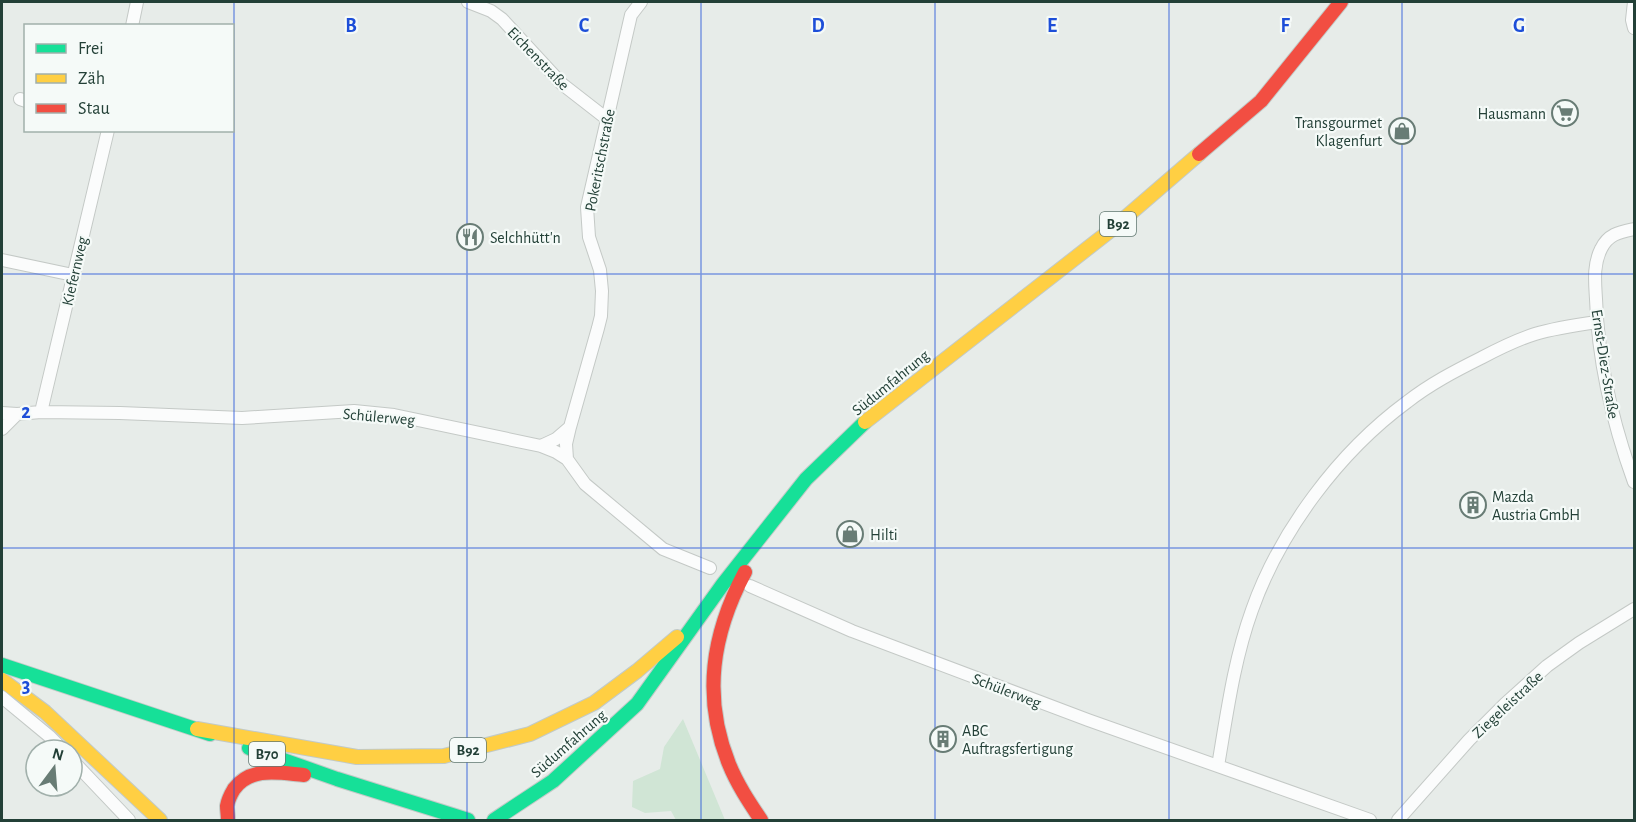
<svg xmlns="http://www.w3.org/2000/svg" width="1636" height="822" font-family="'Alegreya Sans',sans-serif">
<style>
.green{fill:#d0e5d5}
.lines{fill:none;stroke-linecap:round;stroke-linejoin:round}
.street-casing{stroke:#c4c9c6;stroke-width:14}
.fast-casing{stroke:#c2cac7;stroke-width:16}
.slow-casing{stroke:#c2cac7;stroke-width:16}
.jam-casing{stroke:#c2cac7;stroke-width:16}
.street{stroke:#fbfcfc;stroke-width:12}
.fast{stroke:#16e098;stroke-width:14}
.slow{stroke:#ffcf43;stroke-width:14}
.jam{stroke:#f24e42;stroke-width:14}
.grid{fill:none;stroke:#1d4ed8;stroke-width:1.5;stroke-opacity:0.55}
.labels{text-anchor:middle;stroke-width:4.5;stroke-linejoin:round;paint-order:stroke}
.shield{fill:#f5faf8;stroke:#627871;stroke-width:1.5}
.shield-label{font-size:15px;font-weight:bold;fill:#234037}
.street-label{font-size:16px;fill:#234037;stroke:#f5faf8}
.poi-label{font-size:16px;fill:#234037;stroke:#f5faf8;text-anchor:start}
.grid-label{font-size:20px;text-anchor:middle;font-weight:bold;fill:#1d4ed8;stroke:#f5faf8;stroke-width:4.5;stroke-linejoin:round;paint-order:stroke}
</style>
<rect width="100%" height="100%" fill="#e7ece9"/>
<path class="green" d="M683,719L725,820H676L671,811L645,813L632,807L633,781L660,769L664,747Z"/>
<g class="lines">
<defs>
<path id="street" d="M468,2L491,11L502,19L562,84L607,119
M1634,2L1632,20L1634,28
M132,26L137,2
M20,99L26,101
M1634,229C1620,232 1608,234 1601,249C1593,265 1595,282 1596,299C1598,361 1613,424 1634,482
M2,260L73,275
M41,412L108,130
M2,413L17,414L41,412L120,413L242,418L354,411L394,415L541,446L556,452L567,459L585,484L663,549L710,568
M2,429L17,414
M541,446L556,439L570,427L598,328L601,316L602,291L600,270L589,237L587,207L631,15L641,2
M567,459L566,444L570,427
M750,586L852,631L1088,720L1370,820
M2,697L49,736L63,750
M72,760L129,820
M1218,766C1227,713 1234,660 1252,610C1280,531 1339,452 1407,402C1430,384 1455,371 1481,358C1498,349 1516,340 1535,334C1555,328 1576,325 1597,322
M1398,820L1469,740L1505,704L1547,666L1579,643L1634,609"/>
<path id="fast" d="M2,665L210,734
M249,748L337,779L468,820
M494,820L553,781L637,704L723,584L806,479L865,422"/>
<path id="slow" d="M865,422L1111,230L1199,154
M2,680L45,712L160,820
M197,729L357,757L444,756L530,734L594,703L637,671L677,637"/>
<path id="jam" d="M1199,154L1261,101L1341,2
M745,572C712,634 702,697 729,764C737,784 749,802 761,820
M228,820C228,815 227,810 227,806C228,800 231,794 234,789C251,766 280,773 304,775"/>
</defs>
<use href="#street" class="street-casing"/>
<use href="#fast" class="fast-casing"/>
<use href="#slow" class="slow-casing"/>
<use href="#jam" class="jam-casing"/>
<use href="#street" class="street"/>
<use href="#fast" class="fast"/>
<use href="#slow" class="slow"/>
<use href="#jam" class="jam"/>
</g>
<path class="grid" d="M234,2V820M467,2V820M701,2V820M935,2V820M1169,2V820M1402,2V820M2,274H1634M2,548H1634"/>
<defs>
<symbol id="supermarket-ring" viewBox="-11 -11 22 22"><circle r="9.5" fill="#f5faf8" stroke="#687c75" stroke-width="1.5"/><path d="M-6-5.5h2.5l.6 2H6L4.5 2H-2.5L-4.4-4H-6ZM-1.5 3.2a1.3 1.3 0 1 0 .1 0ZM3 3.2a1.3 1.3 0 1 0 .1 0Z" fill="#687c75"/></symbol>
<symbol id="shop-ring" viewBox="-11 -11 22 22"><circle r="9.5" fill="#f5faf8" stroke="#687c75" stroke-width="1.5"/><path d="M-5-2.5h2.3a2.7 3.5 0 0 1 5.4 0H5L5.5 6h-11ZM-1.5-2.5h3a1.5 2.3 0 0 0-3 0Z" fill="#687c75"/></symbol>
<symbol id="restaurant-ring" viewBox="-11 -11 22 22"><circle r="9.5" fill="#f5faf8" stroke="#687c75" stroke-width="1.5"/><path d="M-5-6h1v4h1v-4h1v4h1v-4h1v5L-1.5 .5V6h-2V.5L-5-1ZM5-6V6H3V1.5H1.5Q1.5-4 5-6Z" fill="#687c75"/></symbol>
<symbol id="building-ring" viewBox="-11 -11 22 22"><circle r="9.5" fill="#f5faf8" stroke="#687c75" stroke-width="1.5"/><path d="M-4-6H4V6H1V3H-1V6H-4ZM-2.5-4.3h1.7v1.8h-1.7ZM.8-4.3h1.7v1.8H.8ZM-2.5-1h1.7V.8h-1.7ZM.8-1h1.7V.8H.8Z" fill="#687c75"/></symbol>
</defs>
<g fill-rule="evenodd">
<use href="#supermarket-ring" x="1550" y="98" width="30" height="30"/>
<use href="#shop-ring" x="1387" y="116" width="30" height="30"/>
<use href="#restaurant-ring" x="455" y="222" width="30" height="30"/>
<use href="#building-ring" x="1458" y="490" width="30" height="30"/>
<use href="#shop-ring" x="835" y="519" width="30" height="30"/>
<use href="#building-ring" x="928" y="724" width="30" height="30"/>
</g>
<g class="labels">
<g class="shield">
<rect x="1100" y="212" width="36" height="24" rx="4.5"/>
<rect x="450" y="738" width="36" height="24" rx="4.5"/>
<rect x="249" y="742" width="36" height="24" rx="4.5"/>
</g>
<g class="shield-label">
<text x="1118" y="229">B92</text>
<text x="468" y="755">B92</text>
<text x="267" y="759">B70</text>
</g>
<g class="street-label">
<text transform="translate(539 58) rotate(46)" y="6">Eichenstraße</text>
<text transform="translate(599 160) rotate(-79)" y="6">Pokeritschstraße</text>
<text transform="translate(74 271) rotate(-77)" y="6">Kiefernweg</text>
<text transform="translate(1606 364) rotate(81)" y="6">Ernst-Diez-Straße</text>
<text transform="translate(890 382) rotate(-39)" y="6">Südumfahrung</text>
<text transform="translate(379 416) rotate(5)" y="6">Schülerweg</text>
<text transform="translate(1007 690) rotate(21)" y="6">Schülerweg</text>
<text transform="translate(1507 704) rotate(-43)" y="6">Ziegeleistraße</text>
<text transform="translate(568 743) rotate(-41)" y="6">Südumfahrung</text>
</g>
<g class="poi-label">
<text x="1546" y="119" text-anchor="end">Hausmann</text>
<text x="1382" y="128" text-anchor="end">Transgourmet<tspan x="1382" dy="18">Klagenfurt</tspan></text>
<text x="490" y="243">Selchhütt'n</text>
<text x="1492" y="502">Mazda<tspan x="1492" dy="18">Austria GmbH</tspan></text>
<text x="870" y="540">Hilti</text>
<text x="962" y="736">ABC<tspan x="962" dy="18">Auftragsfertigung</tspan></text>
</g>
</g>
<g class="grid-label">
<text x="351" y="32">B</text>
<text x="584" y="32">C</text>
<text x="818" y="32">D</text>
<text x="1052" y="32">E</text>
<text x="1285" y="32">F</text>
<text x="1519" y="32">G</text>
<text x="26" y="418">2</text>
<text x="26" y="692">3</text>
</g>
<rect width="1636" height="822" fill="none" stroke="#234037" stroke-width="6"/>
<rect x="24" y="24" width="210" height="108" fill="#f5faf8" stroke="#a1b0ab" stroke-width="1.5"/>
<rect x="36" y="44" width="30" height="9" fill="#16e098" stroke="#a1b0ab" stroke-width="1.5"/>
<text x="78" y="54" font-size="18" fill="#234037">Frei</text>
<rect x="36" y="74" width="30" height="9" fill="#ffcf43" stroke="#a1b0ab" stroke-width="1.5"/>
<text x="78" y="84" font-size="18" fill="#234037">Zäh</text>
<rect x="36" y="104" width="30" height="9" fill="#f24e42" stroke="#a1b0ab" stroke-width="1.5"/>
<text x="78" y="114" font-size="18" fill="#234037">Stau</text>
<g transform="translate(54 768) rotate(16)"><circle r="28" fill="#f5faf8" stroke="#a1b0ab" stroke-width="1.5"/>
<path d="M0-4.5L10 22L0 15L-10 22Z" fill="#687c75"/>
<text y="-9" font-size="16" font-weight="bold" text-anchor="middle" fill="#234037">N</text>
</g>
</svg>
